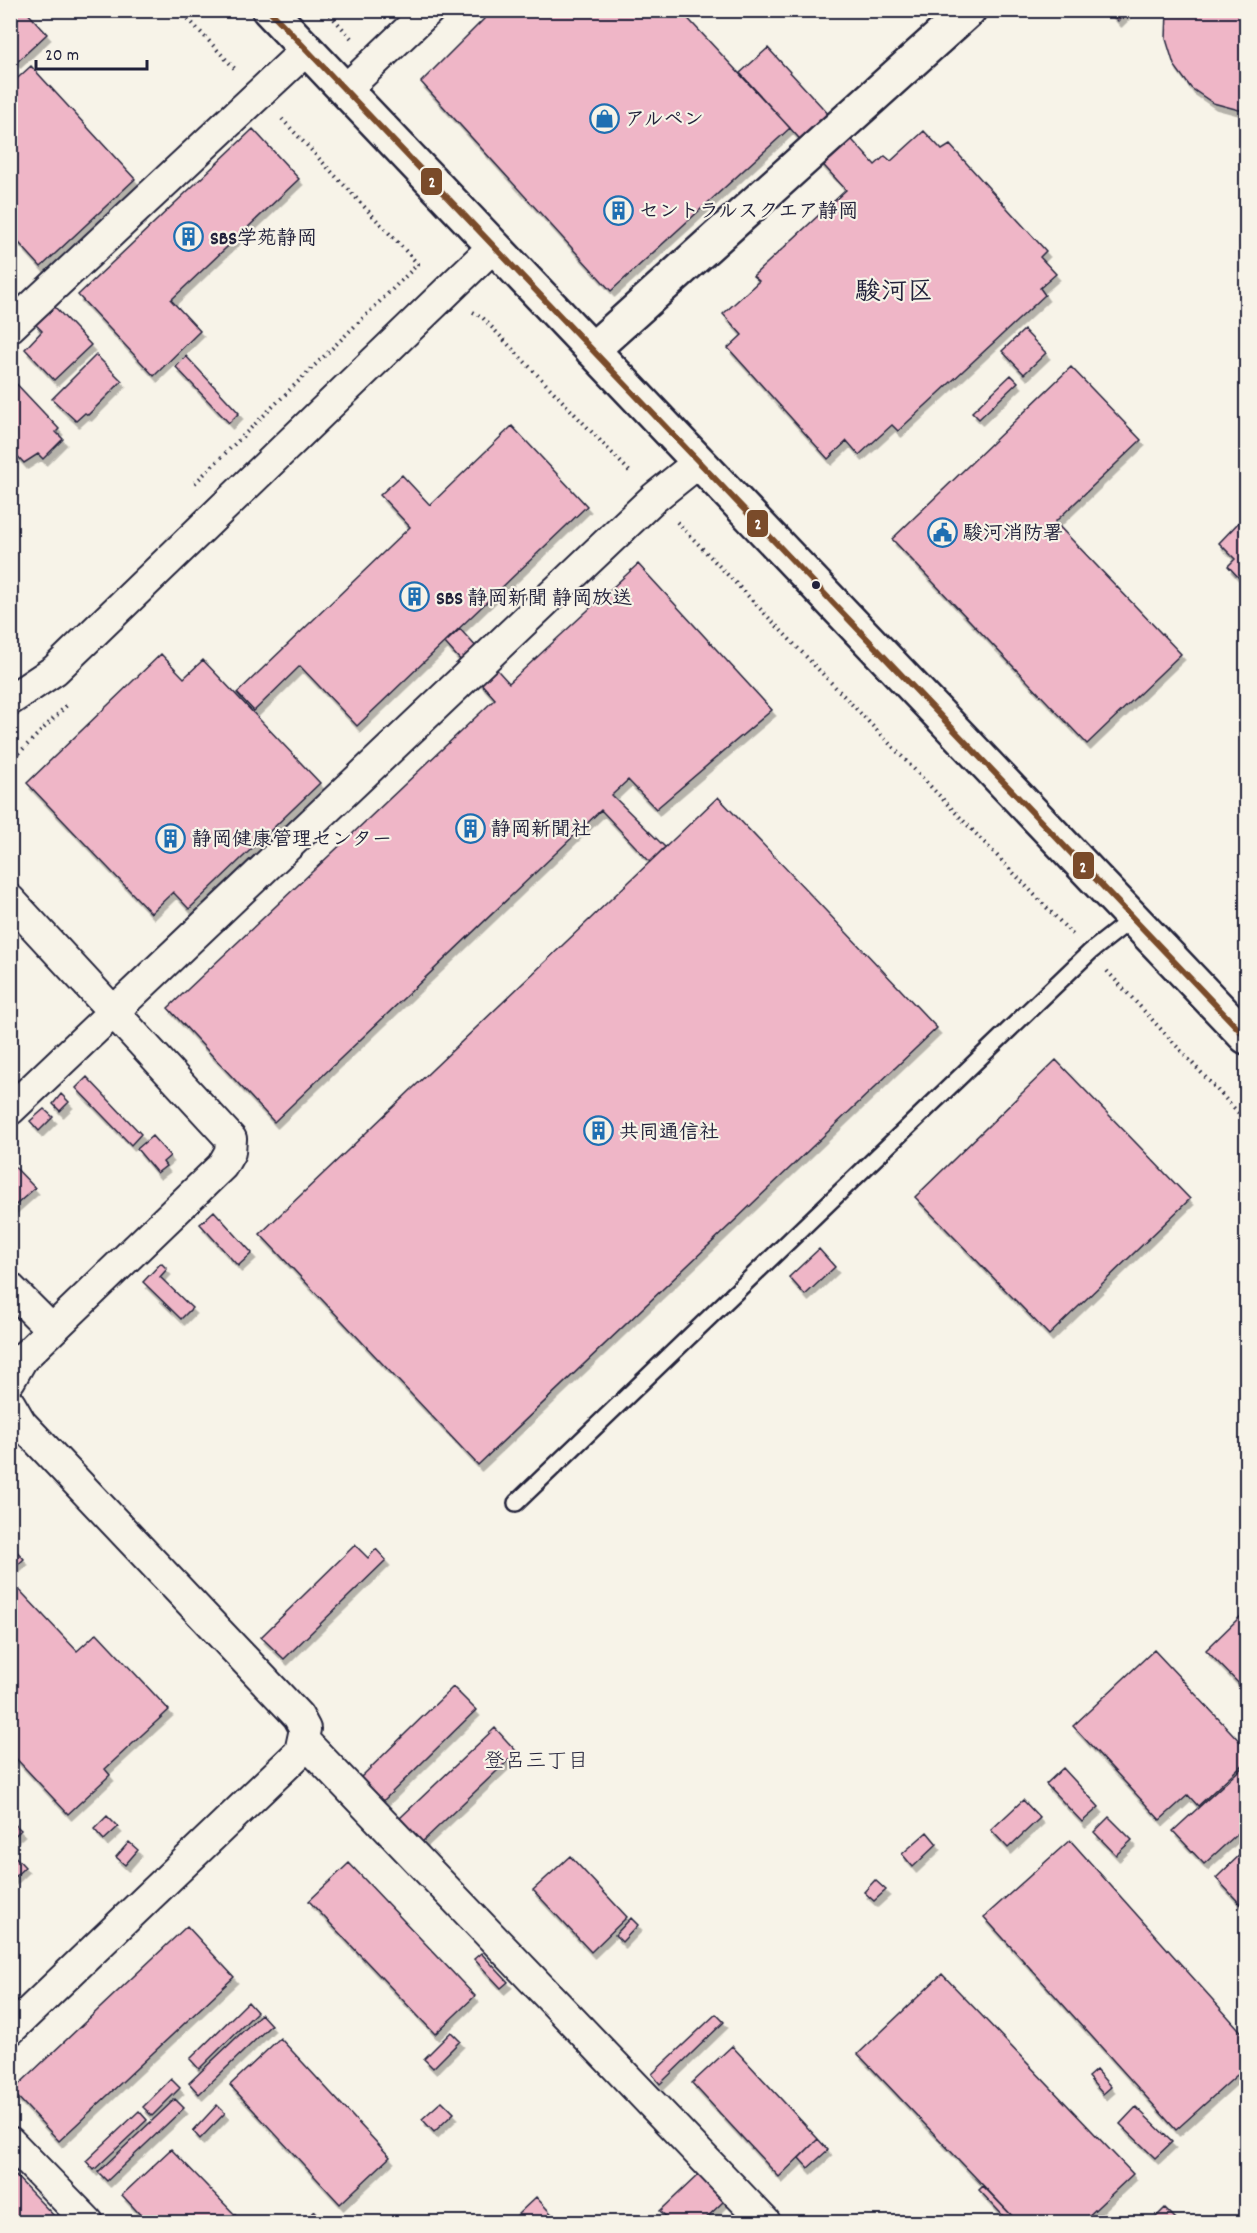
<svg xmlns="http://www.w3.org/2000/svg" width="1257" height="2233" font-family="Dekko,'Klee One',sans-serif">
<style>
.building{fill:#efb6c7;stroke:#22223b;stroke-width:1.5;filter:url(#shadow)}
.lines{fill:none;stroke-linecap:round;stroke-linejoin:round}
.service-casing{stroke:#22223b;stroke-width:20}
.minor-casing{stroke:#22223b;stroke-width:34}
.tertiary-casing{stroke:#22223b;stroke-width:38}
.path{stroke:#22223b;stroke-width:4;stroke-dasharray:1.5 4.5;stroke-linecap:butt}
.service{stroke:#f7f3e8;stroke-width:15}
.minor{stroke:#f7f3e8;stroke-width:30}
.tertiary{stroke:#f7f3e8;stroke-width:33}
.bus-1-casing{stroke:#f7f3e8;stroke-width:10}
.bus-1{stroke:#7a4b2a;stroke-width:6}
.bus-dot{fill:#22223b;stroke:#f7f3e8;stroke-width:2}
.labels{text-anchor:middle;stroke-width:4.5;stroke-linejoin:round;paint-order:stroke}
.poi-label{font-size:20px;font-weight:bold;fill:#22223b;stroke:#f7f3e8;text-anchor:start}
.neighbourhood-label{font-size:21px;fill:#22223b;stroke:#f7f3e8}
.district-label{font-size:26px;font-weight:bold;fill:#22223b;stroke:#f7f3e8}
.line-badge{stroke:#f7f3e8;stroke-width:2}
.badge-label{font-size:16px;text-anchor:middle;font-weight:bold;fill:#fff}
</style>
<defs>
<filter id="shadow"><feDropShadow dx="3.5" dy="6" stdDeviation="0" flood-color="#0004"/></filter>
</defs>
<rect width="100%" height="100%" fill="#f7f3e8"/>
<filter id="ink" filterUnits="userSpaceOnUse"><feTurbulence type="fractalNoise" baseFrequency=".0167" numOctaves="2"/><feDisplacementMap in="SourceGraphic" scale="12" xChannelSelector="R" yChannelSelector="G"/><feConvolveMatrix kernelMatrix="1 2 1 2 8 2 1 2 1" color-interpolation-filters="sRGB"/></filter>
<g filter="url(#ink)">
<path class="building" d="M10,10H25L47,34L17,62L10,55Z
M493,10H680L790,128L611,291L421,82Z
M1108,10H1129L1118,21Z
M1246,10V109L1239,110L1213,103L1191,88L1174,65L1166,39L1167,11Z
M768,48L875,165L885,156L891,161L924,131L942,150L950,145L1046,251L1040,257L1056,274L1040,288L1045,295L898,431L892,425L859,455L847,441L828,459L728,348L742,335L723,314L759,281L753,276L846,190L740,73Z
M31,66L135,179L41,267L10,233V85Z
M253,129L299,179L171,300L200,331L154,376L78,295Z
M54,306L91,345L54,380L25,349L42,331L35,324Z
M1024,330L1046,353L1024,374L1002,351Z
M96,355L122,381L88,415L85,413L76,421L52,399Z
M186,356L239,413L229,423L176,367Z
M1071,367L1141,440L1055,522L1181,654L1087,744L892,539Z
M1011,375L1018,382L979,419L972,412Z
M10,377L59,429L56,432L63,439L43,459L38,454L24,463L10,448Z
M512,426L587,506L357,726L300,666L254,711L237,693L410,527L380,495L402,475L430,505Z
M1242,519L1246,524V572L1240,579L1228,566L1235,559L1219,543Z
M638,564L772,710L656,809L628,780L612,795L665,847L650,862L601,810L274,1122L168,1008L495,699L445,643L460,629L509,683Z
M161,654L184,678L203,660L320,783L189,909L173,892L151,913L27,783Z
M718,797L937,1028L478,1465L260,1234Z
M1056,1060L1190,1199L1049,1335L915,1197Z
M87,1077L141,1134L131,1145L76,1088Z
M61,1094L69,1102L60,1111L53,1104Z
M44,1109L53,1117L39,1131L30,1121Z
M152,1136L170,1156L163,1162L166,1166L157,1173L137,1149Z
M10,1162L35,1188L10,1210Z
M214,1211L252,1253L238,1266L200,1224Z
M819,1249L835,1267L805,1295L789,1277Z
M161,1263L167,1269L160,1277L192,1308L181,1319L143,1282Z
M10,1544L24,1559L10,1572Z
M355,1545L368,1558L376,1549L386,1560L284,1659L261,1637Z
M10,1580L77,1651L97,1633L169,1710L105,1769L110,1775L68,1814L10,1752Z
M1246,1611V1691L1206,1650Z
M1154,1650L1246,1748V1761L1198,1806L1188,1795L1160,1820L1073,1726Z
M453,1687L476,1710L383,1801L360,1778Z
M495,1728L517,1752L422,1842L400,1818Z
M1246,1764V1826L1204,1864L1173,1831Z
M1063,1768L1099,1807L1082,1822L1046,1784Z
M1023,1800L1040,1818L1008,1848L991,1830Z
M107,1816L118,1827L104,1840L94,1829Z
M1109,1817L1132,1840L1116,1855L1094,1832Z
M10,1820L21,1830L10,1840Z
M927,1832L937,1844L913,1867L902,1854Z
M1070,1840L1246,2037V2067L1176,2130L984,1917Z
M129,1842L138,1850L125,1865L116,1857Z
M1246,1849V1910L1216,1878Z
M10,1851L25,1867L10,1881Z
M570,1856L627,1917L591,1952L533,1890Z
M349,1863L475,1996L435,2034L309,1901Z
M875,1880L886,1890L874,1901L864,1892Z
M631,1918L638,1925L622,1942L615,1935Z
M187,1926L234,1977L59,2141L12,2091Z
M481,1953L508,1982L501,1988L474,1959Z
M942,1974L1133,2174L1082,2222H1018L858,2054Z
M248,2002L257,2012L199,2069L190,2059Z
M261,2014L271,2025L199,2094L189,2083Z
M716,2014L724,2022L660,2084L652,2074Z
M451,2032L460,2041L433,2068L424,2059Z
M280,2038L390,2157L340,2204L230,2085Z
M732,2046L818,2139L779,2177L692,2083Z
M1096,2070L1111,2087L1103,2094L1088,2077Z
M171,2079L180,2088L152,2116L143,2107Z
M175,2099L184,2108L107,2181L98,2172Z
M442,2101L454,2113L434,2132L422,2119Z
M217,2105L225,2113L200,2139L193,2131Z
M1136,2107L1172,2142L1155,2158L1120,2124Z
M139,2111L147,2120L94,2170L86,2161Z
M818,2139L828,2150L808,2168L799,2158Z
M171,2149L242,2222H147L122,2195Z
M10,2170L56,2218L52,2222H10Z
M698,2175L724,2201L702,2222H672L660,2211Z
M983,2186L1013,2217L1008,2221L979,2190Z
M536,2197L558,2221L557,2222H523L517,2215Z
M1165,2208L1179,2222H1151Z
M315,2211L322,2219L319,2222H303Z"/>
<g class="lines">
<defs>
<path id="service" d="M516,1503L1090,952L1133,918"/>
<path id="minor" d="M345,90L429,10
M10,327L306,50
M10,700L55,670L494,246
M10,900L231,1139L230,1152L222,1166L22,1359L10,1380
M10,1110L654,498L699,462
M10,1288L51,1329
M10,1404L21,1423L298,1716L305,1729L300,1752L10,2030
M304,1741L765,2222
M10,2142L88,2222"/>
<path id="tertiary" d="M269,10L1246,1037
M592,350L969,10"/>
</defs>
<use href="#service" class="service-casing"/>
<use href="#minor" class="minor-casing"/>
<use href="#tertiary" class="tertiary-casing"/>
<path class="path" d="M180,10L236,70
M326,10L352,39
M473,312L482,317L631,473
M195,483L418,264L282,119
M677,522L1073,935
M10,762L67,705
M1107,971L1246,1121"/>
<use href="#service" class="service"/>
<use href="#minor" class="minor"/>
<use href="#tertiary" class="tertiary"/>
<defs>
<path id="bus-1" d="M269,10L1246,1037"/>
</defs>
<use href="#bus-1" class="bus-1-casing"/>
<use href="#bus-1" class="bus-1"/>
</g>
</g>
<defs>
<symbol id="shop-ring" viewBox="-11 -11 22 22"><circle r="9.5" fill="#f7f3e8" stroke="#1f6fb2" stroke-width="1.5"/><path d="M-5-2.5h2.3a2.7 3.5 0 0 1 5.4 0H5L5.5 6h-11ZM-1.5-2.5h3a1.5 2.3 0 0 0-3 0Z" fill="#1f6fb2"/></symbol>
<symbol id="building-ring" viewBox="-11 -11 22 22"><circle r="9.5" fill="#f7f3e8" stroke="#1f6fb2" stroke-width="1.5"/><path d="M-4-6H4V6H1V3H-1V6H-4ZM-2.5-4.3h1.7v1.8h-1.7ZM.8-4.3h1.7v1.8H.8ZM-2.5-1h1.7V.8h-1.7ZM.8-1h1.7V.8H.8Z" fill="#1f6fb2"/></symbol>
<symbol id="civic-ring" viewBox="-11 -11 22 22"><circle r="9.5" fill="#f7f3e8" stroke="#1f6fb2" stroke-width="1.5"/><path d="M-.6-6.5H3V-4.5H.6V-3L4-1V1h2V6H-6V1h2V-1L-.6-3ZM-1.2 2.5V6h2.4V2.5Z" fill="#1f6fb2"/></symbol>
</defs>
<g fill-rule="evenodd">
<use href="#shop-ring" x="588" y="102" width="33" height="33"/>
<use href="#building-ring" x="602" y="194" width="33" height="33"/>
<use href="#building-ring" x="172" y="220" width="33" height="33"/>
<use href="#civic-ring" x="926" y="516" width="33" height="33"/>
<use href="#building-ring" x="398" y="580" width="33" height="33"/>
<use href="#building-ring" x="454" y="812" width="33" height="33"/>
<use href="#building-ring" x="154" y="822" width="33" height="33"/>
<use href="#building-ring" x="582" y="1114" width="33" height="33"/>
</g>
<circle class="bus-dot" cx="816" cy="585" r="5"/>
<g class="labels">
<g class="poi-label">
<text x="625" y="125">アルペン</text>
<text x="639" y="217">セントラルスクエア静岡</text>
<text x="210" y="244">SBS学苑静岡</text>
<text x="963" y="539">駿河消防署</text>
<text x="436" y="604">SBS 静岡新聞 静岡放送</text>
<text x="491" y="835">静岡新聞社</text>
<text x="192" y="845">静岡健康管理センター</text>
<text x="619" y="1138">共同通信社</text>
</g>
<g class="neighbourhood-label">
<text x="536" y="1767">登呂三丁目</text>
</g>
<g class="district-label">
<text x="894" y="299">駿河区</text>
</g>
</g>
<g class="line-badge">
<rect x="420" y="167" width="23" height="29" rx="6" fill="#7a4b2a"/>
<rect x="746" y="509" width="23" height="29" rx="6" fill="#7a4b2a"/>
<rect x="1072" y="851" width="23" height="29" rx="6" fill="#7a4b2a"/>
</g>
<g class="badge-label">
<text x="432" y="187">2</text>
<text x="758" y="529">2</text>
<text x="1083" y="872">2</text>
</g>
<rect width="1257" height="2233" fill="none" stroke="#f7f3e8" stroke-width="36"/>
<rect x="18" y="18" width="1221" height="2197" fill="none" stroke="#22223b" stroke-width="2" filter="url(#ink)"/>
<path d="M36 60v9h111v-9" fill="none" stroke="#22223b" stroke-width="3"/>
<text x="45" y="60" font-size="18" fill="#22223b" stroke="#f7f3e8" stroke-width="4.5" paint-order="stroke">20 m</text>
</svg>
